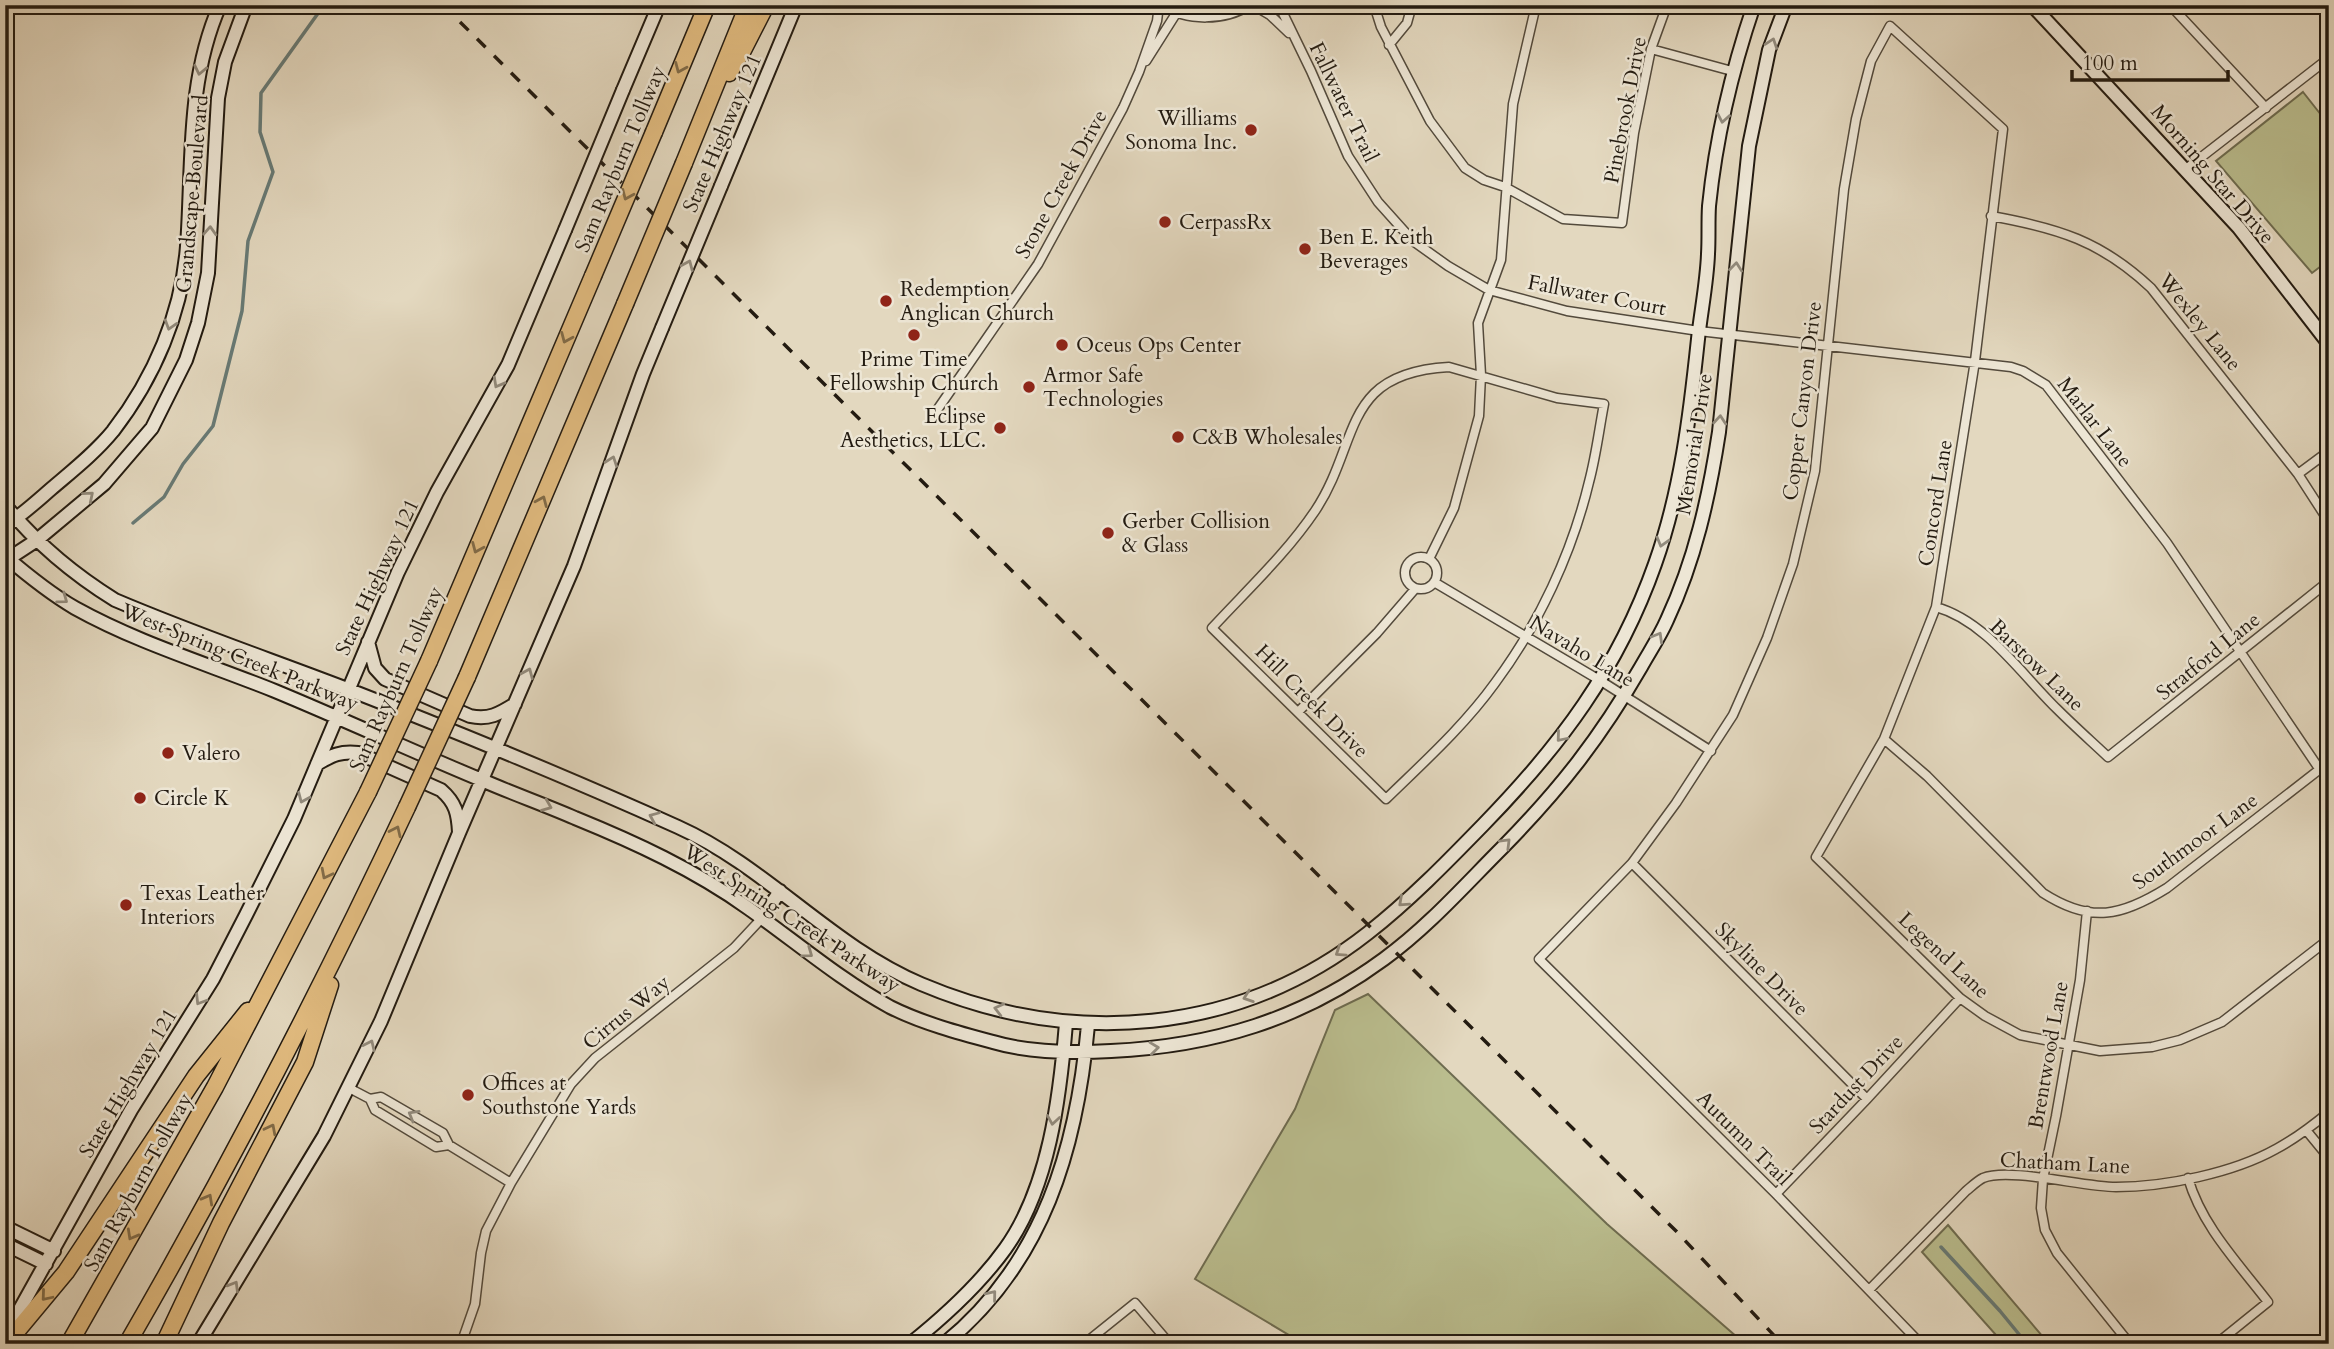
<svg xmlns="http://www.w3.org/2000/svg" width="2334" height="1349" font-family="Cardo,serif">
<style>
.green{fill:#babd8e;stroke:#6e6c50;stroke-width:2}
.lines{fill:none;stroke-linecap:round;stroke-linejoin:round}
.stream{stroke:#687a75;stroke-width:3.5}
.street-casing{stroke:#534a3c;stroke-width:11}
.secondary-casing{stroke:#231b11;stroke-width:16}
.highway-casing{stroke:#231b11;stroke-width:19}
.street{stroke:#ede6d5;stroke-width:8}
.secondary{stroke:#ede6d5;stroke-width:12}
.highway{stroke:#e2bc80;stroke-width:16}
.rail{stroke:#231b11;stroke-width:3.5;stroke-dasharray:12 12;stroke-linecap:butt}
.secondary-bridge-casing{stroke:#231b11;stroke-width:16;stroke-linecap:butt}
.highway-bridge-casing{stroke:#231b11;stroke-width:19;stroke-linecap:butt}
.secondary-bridge{stroke:#ede6d5;stroke-width:12}
.highway-bridge{stroke:#e2bc80;stroke-width:16}
.oneway{stroke:#928b7d}
.oneway2{stroke:#826c48}
.poi-dot{fill:#8f2418;stroke:#ede6d5;stroke-width:2.5}
.labels{text-anchor:middle;stroke-width:5;stroke-linejoin:round;paint-order:stroke}
.street-label{font-size:21px;fill:#231b11;stroke:#ede6d5}
.poi-label{font-size:21px;fill:#231b11;stroke:#ede6d5;text-anchor:start}
</style>
<rect width="100%" height="100%" fill="#e3d8bf"/>
<filter id="stains"><feTurbulence type="fractalNoise" baseFrequency=".00286" numOctaves="4"/><feColorMatrix values="0 0 0 0 .2 0 0 0 0 .09 0 0 0 0 .02 0 0 0 .5 -.17"/></filter>
<radialGradient id="worn" r=".72"><stop offset=".6" stop-color="#630" stop-opacity="0"/><stop offset="1" stop-color="#630" stop-opacity=".3"/></radialGradient>
<path class="green" d="M2303,92L2329,125V260L2312,273L2216,161Z
M1368,994L1607,1224L1745,1344H1304L1195,1279L1295,1109L1335,1010Z
M1948,1225L2049,1344H2004L1922,1252Z"/>
<g class="lines">
<path class="stream" d="M133,523L164,497L183,464L213,426L242,311L248,241L273,172L260,132L261,93L324,5
M1941,1247L2000,1311L2027,1344"/>
<defs>
<path id="street" d="M1162,5C1187,22 1225,21 1250,5
M1253,5L1270,15L1289,33
M1279,5L1311,71L1348,156L1378,202L1413,241L1448,266L1489,290L1567,311L1699,331L2011,367L2023,371L2046,385L2167,543L2320,770
M1374,5L1381,27L1430,121L1465,168L1484,180L1505,187L1563,219L1622,223L1634,133L1651,49L1667,5
M2170,5L2266,108
M1389,45L1407,23L1412,5
M1651,49L1732,71
M1146,61L1177,12
M2186,169L2329,58
M1991,216C2058,228 2101,241 2151,288L2298,474L2329,522
M1449,367L1557,398L1604,404C1599,430 1596,456 1589,482C1572,553 1539,624 1495,683C1464,726 1424,762 1386,799L1212,628C1247,590 1286,554 1315,511C1361,442 1340,373 1449,367Z
M935,413L1038,264L1123,108L1139,72L1157,21L1159,5
M2298,474L2329,451
M1405 573a16 16 0 1 1 32 0a16 16 0 1 1-32 0Z
M1429,559L1454,508L1479,416L1481,375L1478,323L1501,260L1513,104L1536,5
M1434,582L1601,681L1711,751
M1936,607C1986,621 2021,674 2057,709C2074,726 2091,741 2108,757L2329,581
M1298,712L1377,633L1415,589
M1884,739L1927,776L2043,893C2091,924 2122,916 2167,888L2329,762
M1632,863L1867,1099
M2087,911L2080,980L2056,1116L2043,1179L2041,1208L2045,1230L2057,1253L2130,1344
M349,1088L370,1099L375,1110L436,1147L449,1145
M370,1099L381,1097L443,1133L449,1145L511,1183
M2306,1130L2329,1158
M2188,1178C2202,1226 2238,1263 2268,1302L2216,1344
M1776,1194L1867,1099L1960,998
M1869,1290L1966,1191C1971,1187 1977,1181 1983,1178C2009,1167 2083,1187 2116,1187C2165,1187 2233,1173 2276,1149C2295,1139 2312,1126 2329,1112
M461,1344L475,1304L481,1253L486,1231L511,1183L571,1084L595,1058L734,948L762,918
M1084,1344L1135,1303L1170,1344
M1921,1344L1776,1194L1539,959L1632,863L1676,803L1733,715L1767,638L1793,564L1815,471L1844,189L1856,119L1871,61L1890,26L2003,129L1975,361L1936,607L1884,739L1816,857L1960,998L1985,1016L2020,1035L2100,1051L2152,1047L2180,1040L2222,1022L2329,939"/>
<path id="secondary" d="M2032,5L2239,228L2329,344
M623,90L659,5
M721,186L796,5
M5,505C37,544 73,574 115,600C190,632 266,658 342,687C455,731 567,777 678,827C767,867 831,946 921,984C1072,1048 1238,1035 1368,933C1409,901 1447,862 1483,825C1560,746 1618,669 1655,564C1681,491 1690,415 1698,339C1701,311 1707,282 1708,254C1709,238 1708,222 1709,206C1716,137 1732,70 1754,5
M5,526C22,515 36,502 51,489C72,471 95,453 113,431C154,378 182,313 187,246C193,165 186,82 220,5
M5,556C26,574 51,594 75,608C138,643 208,664 275,691C345,720 414,752 484,781C514,794 545,805 575,818C634,842 695,870 748,908C795,941 839,979 890,1007C922,1023 959,1033 993,1042C1030,1053 1073,1053 1111,1051C1213,1046 1301,1020 1384,959C1428,927 1465,885 1503,847C1560,789 1600,738 1641,667C1650,651 1660,636 1667,620C1695,560 1709,497 1719,432L1749,146L1769,50L1786,5
M5,561L37,540L104,484L152,428L186,360L198,323L208,273L218,98L225,62L246,5
M368,642L375,668L385,679L470,716C489,720 499,714 515,704
M317,764C332,755 341,751 358,753L441,790C456,803 458,814 459,832
M762,918L780,891
M5,1227L54,1251
M5,1244L46,1264
M5,1336L131,1110L213,979L246,915L294,819L398,572L437,492L508,365L565,230
M198,1344L324,1136L381,1021L459,833L574,566L643,374L662,328
M910,1344C945,1316 979,1285 1005,1249C1049,1188 1060,1097 1066,1023
M944,1344C1044,1263 1077,1147 1088,1025"/>
<path id="highway" d="M729,73L743,50L766,5
M654,132L707,5
M684,163L748,5
M429,661L593,276
M467,677L625,304
M6,1344L66,1272L196,1076L248,1011
M69,1344L215,1087L368,792
M127,1344C228,1169 321,990 407,807
M164,1344L221,1223L305,1062L330,985"/>
</defs>
<use href="#street" class="street-casing"/>
<use href="#secondary" class="secondary-casing"/>
<use href="#highway" class="highway-casing"/>
<use href="#street" class="street"/>
<use href="#secondary" class="secondary"/>
<use href="#highway" class="highway"/>
<path class="rail" d="M443,5L1677,1232L1782,1344"/>
<defs>
<path id="secondary-bridge" d="M565,230L623,90
M662,328L721,186"/>
<path id="highway-bridge" d="M593,276L654,132
M625,304L684,163
M368,792L429,661
M407,807L467,677"/>
</defs>
<use href="#secondary-bridge" class="secondary-bridge-casing"/>
<use href="#highway-bridge" class="highway-bridge-casing"/>
<use href="#secondary-bridge" class="secondary-bridge"/>
<use href="#highway-bridge" class="highway-bridge"/>
</g>
<defs><path id="oneway-chevron" d="M-2-3.5L2.5 0L-2 3.5" fill="none" stroke-width="1.6" stroke-linecap="round" stroke-linejoin="round" transform="scale(1.75)"/></defs>
<g class="oneway">
<use href="#oneway-chevron" transform="translate(1772 43) rotate(-71)"/>
<use href="#oneway-chevron" transform="translate(200 70) rotate(102)"/>
<use href="#oneway-chevron" transform="translate(1723 118) rotate(100)"/>
<use href="#oneway-chevron" transform="translate(210 231) rotate(-87)"/>
<use href="#oneway-chevron" transform="translate(688 265) rotate(-67)"/>
<use href="#oneway-chevron" transform="translate(1736 267) rotate(-84)"/>
<use href="#oneway-chevron" transform="translate(170 325) rotate(107)"/>
<use href="#oneway-chevron" transform="translate(498 383) rotate(119)"/>
<use href="#oneway-chevron" transform="translate(1720 420) rotate(-85)"/>
<use href="#oneway-chevron" transform="translate(612 461) rotate(-70)"/>
<use href="#oneway-chevron" transform="translate(89 496) rotate(-40)"/>
<use href="#oneway-chevron" transform="translate(1662 542) rotate(106)"/>
<use href="#oneway-chevron" transform="translate(63 599) rotate(36)"/>
<use href="#oneway-chevron" transform="translate(1658 637) rotate(-60)"/>
<use href="#oneway-chevron" transform="translate(528 673) rotate(-67)"/>
<use href="#oneway-chevron" transform="translate(1561 737) rotate(130)"/>
<use href="#oneway-chevron" transform="translate(303 798) rotate(113)"/>
<use href="#oneway-chevron" transform="translate(547 806) rotate(22)"/>
<use href="#oneway-chevron" transform="translate(654 817) rotate(-157)"/>
<use href="#oneway-chevron" transform="translate(1506 843) rotate(-45)"/>
<use href="#oneway-chevron" transform="translate(1403 902) rotate(138)"/>
<use href="#oneway-chevron" transform="translate(1340 952) rotate(146)"/>
<use href="#oneway-chevron" transform="translate(808 953) rotate(36)"/>
<use href="#oneway-chevron" transform="translate(1248 997) rotate(161)"/>
<use href="#oneway-chevron" transform="translate(200 1000) rotate(122)"/>
<use href="#oneway-chevron" transform="translate(999 1009) rotate(-166)"/>
<use href="#oneway-chevron" transform="translate(370 1045) rotate(-65)"/>
<use href="#oneway-chevron" transform="translate(1154 1048) rotate(-7)"/>
<use href="#oneway-chevron" transform="translate(413 1115) rotate(-150)"/>
<use href="#oneway-chevron" transform="translate(1053 1120) rotate(99)"/>
<use href="#oneway-chevron" transform="translate(234 1286) rotate(-59)"/>
<use href="#oneway-chevron" transform="translate(992 1295) rotate(-51)"/>
</g>
<g class="oneway2">
<use href="#oneway-chevron" transform="translate(680 68) rotate(113)"/>
<use href="#oneway-chevron" transform="translate(627 195) rotate(113)"/>
<use href="#oneway-chevron" transform="translate(566 338) rotate(113)"/>
<use href="#oneway-chevron" transform="translate(542 501) rotate(-67)"/>
<use href="#oneway-chevron" transform="translate(477 548) rotate(113)"/>
<use href="#oneway-chevron" transform="translate(396 831) rotate(-65)"/>
<use href="#oneway-chevron" transform="translate(326 874) rotate(117)"/>
<use href="#oneway-chevron" transform="translate(271 1129) rotate(-63)"/>
<use href="#oneway-chevron" transform="translate(208 1199) rotate(-61)"/>
<use href="#oneway-chevron" transform="translate(132 1235) rotate(119)"/>
<use href="#oneway-chevron" transform="translate(46 1296) rotate(130)"/>
</g>
<g class="poi-dot">
<circle cx="1251" cy="130" r="7"/>
<circle cx="1165" cy="222" r="7"/>
<circle cx="1305" cy="249" r="7"/>
<circle cx="886" cy="301" r="7"/>
<circle cx="914" cy="335" r="7"/>
<circle cx="1062" cy="345" r="7"/>
<circle cx="1029" cy="387" r="7"/>
<circle cx="1000" cy="428" r="7"/>
<circle cx="1178" cy="437" r="7"/>
<circle cx="1108" cy="533" r="7"/>
<circle cx="168" cy="753" r="7"/>
<circle cx="140" cy="798" r="7"/>
<circle cx="126" cy="905" r="7"/>
<circle cx="468" cy="1095" r="7"/>
</g>
<g class="labels">
<g class="street-label">
<text transform="translate(1344 102) rotate(64)" y="7">Fallwater Trail</text>
<text transform="translate(1625 110) rotate(-79)" y="7">Pinebrook Drive</text>
<text transform="translate(722 133) rotate(-67)" y="7">State Highway 121</text>
<text transform="translate(620 159) rotate(-67)" y="7">Sam Rayburn Tollway</text>
<text transform="translate(2213 174) rotate(49)" y="7">Morning Star Drive</text>
<text transform="translate(1061 184) rotate(-61)" y="7">Stone Creek Drive</text>
<text transform="translate(192 194) rotate(-85)" y="7">Grandscape Boulevard</text>
<text transform="translate(1597 295) rotate(11)" y="7">Fallwater Court</text>
<text transform="translate(2200 322) rotate(51)" y="7">Wexley Lane</text>
<text transform="translate(1802 401) rotate(-83)" y="7">Copper Canyon Drive</text>
<text transform="translate(2095 422) rotate(52)" y="7">Marlar Lane</text>
<text transform="translate(1694 444) rotate(-81)" y="7">Memorial Drive</text>
<text transform="translate(1935 503) rotate(-81)" y="7">Concord Lane</text>
<text transform="translate(377 577) rotate(-65)" y="7">State Highway 121</text>
<text transform="translate(1582 651) rotate(31)" y="7">Navaho Lane</text>
<text transform="translate(2208 656) rotate(-39)" y="7">Stratford Lane</text>
<text transform="translate(240 657) rotate(22)" y="7">West Spring Creek Parkway</text>
<text transform="translate(2037 665) rotate(44)" y="7">Barstow Lane</text>
<text transform="translate(396 679) rotate(-66)" y="7">Sam Rayburn Tollway</text>
<text transform="translate(1312 701) rotate(45)" y="7">Hill Creek Drive</text>
<text transform="translate(2195 841) rotate(-36)" y="7">Southmoor Lane</text>
<text transform="translate(792 918) rotate(33)" y="7">West Spring Creek Parkway</text>
<text transform="translate(1944 955) rotate(43)" y="7">Legend Lane</text>
<text transform="translate(1762 969) rotate(45)" y="7">Skyline Drive</text>
<text transform="translate(626 1012) rotate(-39)" y="7">Cirrus Way</text>
<text transform="translate(2048 1055) rotate(-80)" y="7">Brentwood Lane</text>
<text transform="translate(128 1083) rotate(-59)" y="7">State Highway 121</text>
<text transform="translate(1856 1084) rotate(-47)" y="7">Stardust Drive</text>
<text transform="translate(1744 1138) rotate(45)" y="7">Autumn Trail</text>
<text transform="translate(2065 1163) rotate(3)" y="7">Chatham Lane</text>
<text transform="translate(138 1182) rotate(-61)" y="7">Sam Rayburn Tollway</text>
</g>
<g class="poi-label">
<text x="1237" y="125" text-anchor="end">Williams<tspan x="1237" dy="24">Sonoma Inc.</tspan></text>
<text x="1179" y="229">CerpassRx</text>
<text x="1319" y="244">Ben E. Keith<tspan x="1319" dy="24">Beverages</tspan></text>
<text x="900" y="296">Redemption<tspan x="900" dy="24">Anglican Church</tspan></text>
<text x="1076" y="352">Oceus Ops Center</text>
<text x="914" y="366" text-anchor="middle">Prime Time<tspan x="914" dy="24">Fellowship Church</tspan></text>
<text x="1043" y="382">Armor Safe<tspan x="1043" dy="24">Technologies</tspan></text>
<text x="986" y="423" text-anchor="end">Eclipse<tspan x="986" dy="24">Aesthetics, LLC.</tspan></text>
<text x="1192" y="444">C&amp;B Wholesales</text>
<text x="1122" y="528">Gerber Collision<tspan x="1122" dy="24">&amp; Glass</tspan></text>
<text x="182" y="760">Valero</text>
<text x="154" y="805">Circle K</text>
<text x="140" y="900">Texas Leather<tspan x="140" dy="24">Interiors</tspan></text>
<text x="482" y="1090">Offices at<tspan x="482" dy="24">Southstone Yards</tspan></text>
</g>
</g>
<rect width="2334" height="1349" fill="none" stroke="#e3d8bf" stroke-width="28"/>
<rect x="7" y="7" width="2320" height="1335" fill="none" stroke="#231b11" stroke-width="3.5"/>
<rect x="14" y="14" width="2306" height="1321" fill="none" stroke="#231b11" stroke-width="2"/>
<path d="M2072 70v10h156v-10" fill="none" stroke="#231b11" stroke-width="3.5"/>
<text x="2082" y="70" font-size="21" fill="#231b11" stroke="#ede6d5" stroke-width="5" paint-order="stroke">100 m</text>
<rect width="100%" height="100%" filter="url(#stains)"/>
<rect width="100%" height="100%" fill="url(#worn)"/>
</svg>
